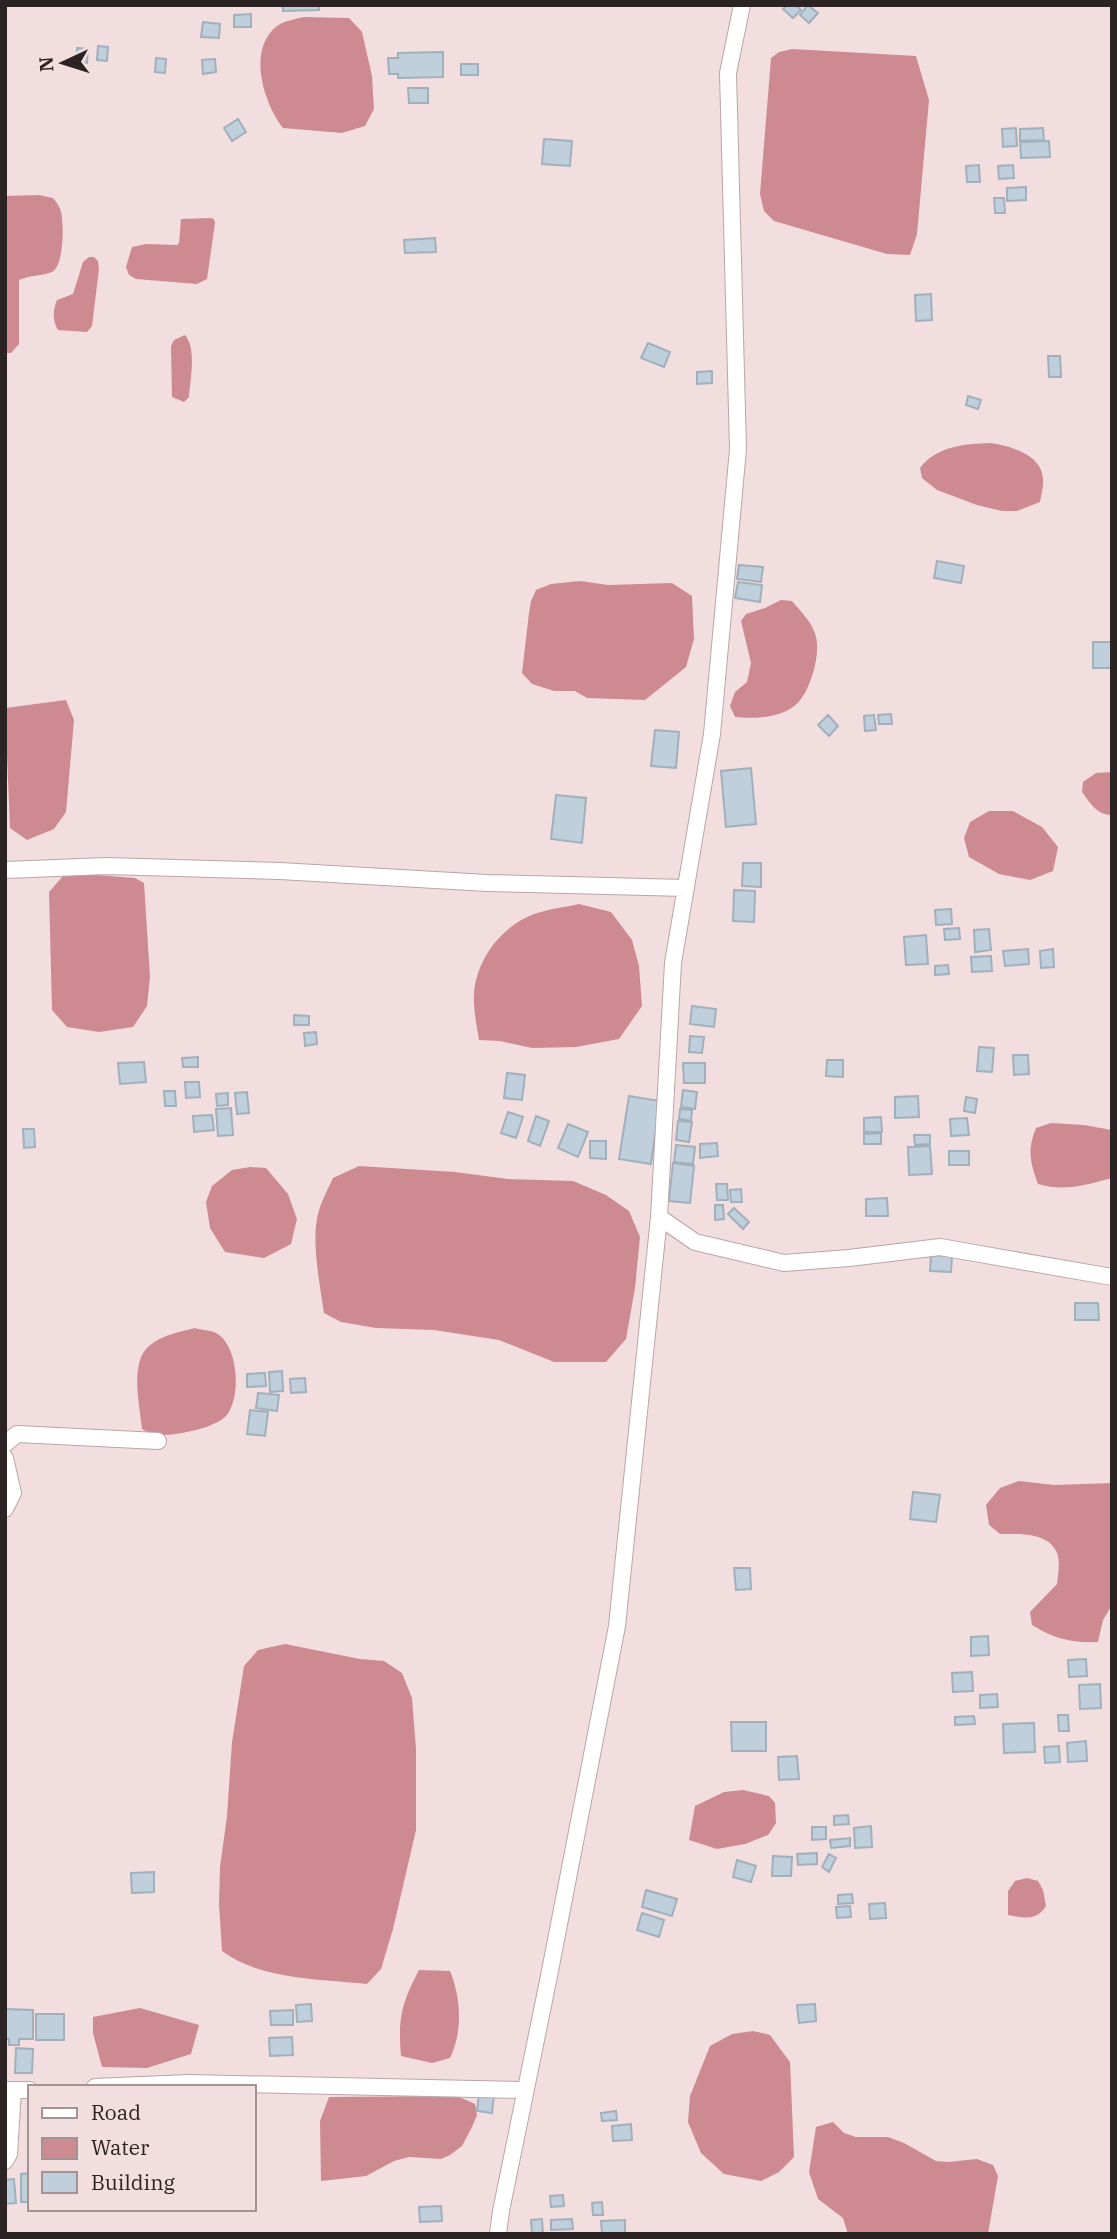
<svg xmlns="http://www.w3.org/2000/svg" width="1117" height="2239" font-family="'IBM Plex Serif',serif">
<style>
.water{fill:#ce8a91}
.building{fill:#bfcfdb;stroke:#a1b0bb;stroke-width:2}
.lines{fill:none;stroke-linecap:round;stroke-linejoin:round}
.minor-casing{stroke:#baa5a7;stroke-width:18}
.minor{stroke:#fff;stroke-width:16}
</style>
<rect width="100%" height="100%" fill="#f3dedf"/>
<path class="water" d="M304,17L349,18L362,32L372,76L374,109L365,126L342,133L283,128C263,102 247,49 277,26C284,21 295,19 304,17Z
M792,49L916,56L929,100L917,234L910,255L887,254L774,221L764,211L760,194L771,58L779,52Z
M39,195L53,198C57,203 60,207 61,212C64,224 64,266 52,272C42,276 30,275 19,280V344L11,353H5V196Z
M210,218L214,219L215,223L207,279L197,284L136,279L129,275L126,267L132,247L146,244L177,245L179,243L181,219Z
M89,257H94L98,261L99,269L92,326L87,332L58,330C52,320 53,310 57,300L73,294L83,262Z
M185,335C197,349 190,380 189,397L184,402L172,397L171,346L174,340Z
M990,443C1010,446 1042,454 1043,479C1044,486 1041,495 1040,502L1017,511H1002L977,505L937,490L922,478L920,468C937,446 964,444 990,443Z
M580,581L608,585L672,583L692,596L694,639L686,667L645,700L587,698L575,691H554L532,684L522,673L529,613L531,601L536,590L551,584Z
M781,600L792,601C801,612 813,623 816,637C821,655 809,697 793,707C778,718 752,719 735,717L730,706L735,692L747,682L751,663L741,621L746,614L765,608Z
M66,700L74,720L66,812L54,829L27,840L10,828L5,708Z
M1112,772V815C1097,815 1090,803 1082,792L1083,782L1096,773Z
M989,811H1013L1042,827L1058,847L1053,871L1030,880L999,874L969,857L964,838L970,822Z
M72,873L135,878L144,883L150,977L147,1006L133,1027L99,1032L67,1027L52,1010L49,892L63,876Z
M579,904L611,912L632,940L639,966L642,1006L619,1039L576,1047L532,1048L500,1041L479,1040C476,1021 471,999 476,980C484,948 510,920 541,912C553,908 567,907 579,904Z
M1051,1123L1084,1125L1112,1130V1178C1085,1185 1065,1192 1038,1184C1030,1162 1027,1150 1036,1128Z
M359,1166L455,1172L508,1179L573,1181L606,1195L629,1211L640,1237L635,1288L626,1339L606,1362H554L499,1340L434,1330L376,1328L341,1322L324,1313C320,1285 311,1241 318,1214C321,1202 328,1189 333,1178Z
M250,1167L266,1168L288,1194L297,1219L291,1244L264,1258L225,1252L210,1228L206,1202L212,1186L232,1170Z
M195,1328C201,1330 211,1330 216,1333C239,1345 242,1400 225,1417C212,1429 174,1436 157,1435C152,1435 147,1432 142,1429C140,1406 129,1363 149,1346C162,1335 179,1332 195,1328Z
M1019,1481L1054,1485L1112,1483V1605L1103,1620L1098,1642C1072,1643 1054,1639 1032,1625L1030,1612L1057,1584C1058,1574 1061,1560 1056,1551C1047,1532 1017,1534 1000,1534L989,1525L986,1505L1000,1488Z
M285,1644L360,1659L384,1661L402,1673L412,1698L416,1749V1830L393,1929L381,1969L367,1984C320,1979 261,1980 222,1951L219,1904L220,1867L227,1816L232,1742L244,1666L258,1650Z
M743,1790L769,1796L775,1803L776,1823L768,1835L745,1844L717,1849L689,1840L695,1806L724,1792Z
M1027,1878L1038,1881L1043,1890L1046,1906C1037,1921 1023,1918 1008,1915V1891L1015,1881Z
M419,1970L450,1971C461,1998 463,2031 450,2058L432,2063L401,2056C398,2019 401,2004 419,1970Z
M140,2008L199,2025L191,2054L147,2068L102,2067L93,2033V2017Z
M753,2031L770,2035L790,2062L794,2157L779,2172L761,2181L724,2174L701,2153L688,2122L690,2096L710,2046L732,2034Z
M457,2096L475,2104L477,2115L472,2127L462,2146L450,2155L441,2159L409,2157L394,2161L366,2176L321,2181L320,2121L329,2097Z
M833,2122L844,2133L856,2137H888L904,2143L936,2161L948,2162L977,2159L993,2165L998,2176L988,2234H848L843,2218L818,2199L809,2172L816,2127Z"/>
<path class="building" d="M283,5H319V10L283,11Z
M787,5H796L801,10L793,18L783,9Z
M808,5L818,13L809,23L800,15Z
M251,14V27H234V15Z
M203,22L220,24L219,38L201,37Z
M98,46L108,47L107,61L97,60Z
M77,48L88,49L87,63L76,62Z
M443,52V77L398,78V74H389L388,58H398V53Z
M156,58L166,59L165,73L155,72Z
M215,59L216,72L203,74L202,60Z
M461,64H478V75H461Z
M408,88H428V103H409Z
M238,119L246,132L232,141L224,128Z
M1016,128L1017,146L1003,147L1002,129Z
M1043,128L1044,140L1020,141V129Z
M544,139L572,141L570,166L542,164Z
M1049,141L1050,157L1021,158L1020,142Z
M979,165L980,182H967L966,166Z
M1013,165L1014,178L999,179L998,166Z
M1026,187V200L1007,201V188Z
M994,198H1004L1005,213H995Z
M435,238L436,252L405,253L404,240Z
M931,294L932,320L916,321L915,295Z
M648,343L670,352L664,367L641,358Z
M1048,356H1060L1061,377H1049Z
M712,371V383L697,384V372Z
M968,396L981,400L978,409L966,405Z
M937,561L964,566L961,583L934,578Z
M739,565L763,567L761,582L737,579Z
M738,582L762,585L760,602L735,598Z
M1093,642H1112V668H1093Z
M891,714L892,724H879L878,715Z
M828,715L838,726L829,736L818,725Z
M874,715L876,730L865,731L864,716Z
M655,730L679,732L676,768L651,766Z
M751,768L756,824L726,827L721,771Z
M556,795L586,798L582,843L551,839Z
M743,863H761V887L742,886Z
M734,890L755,891L754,922L733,921Z
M951,909L952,924L936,925L935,910Z
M959,928L960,939L945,940L944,929Z
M989,929L991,950L975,952L974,930Z
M926,935L928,964L906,965L904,937Z
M1028,949L1029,964L1005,966L1003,951Z
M1053,949L1054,967L1041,968L1040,951Z
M991,956L992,971L972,972L971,957Z
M948,965L949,974L935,975V966Z
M692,1006L716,1009L714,1027L690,1024Z
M294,1015L309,1016V1025H294Z
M316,1032L317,1044L305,1046L304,1033Z
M690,1036L704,1037L702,1053L689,1052Z
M979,1047L994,1048L992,1072L977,1071Z
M1013,1055H1028L1029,1074L1014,1075Z
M198,1057V1067H183L182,1058Z
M827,1060H843V1077L826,1076Z
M144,1062L146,1082L120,1084L118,1063Z
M683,1063H705V1083H684Z
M507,1073L525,1075L522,1100L504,1098Z
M185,1082H199L200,1097L186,1098Z
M683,1090L697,1092L695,1109L681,1107Z
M164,1091H175L176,1106H165Z
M247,1092L249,1113L237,1114L235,1093Z
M228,1093V1105L217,1106L216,1094Z
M629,1096L660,1101L651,1164L619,1159Z
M918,1096L919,1117L895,1118V1097Z
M966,1097L977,1099L975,1113L964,1111Z
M231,1108L233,1135L218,1136L216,1109Z
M680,1109L692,1110L691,1121L679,1119Z
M508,1112L523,1117L516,1138L501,1133Z
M212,1115L214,1130L194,1132L193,1116Z
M536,1116L549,1121L540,1146L528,1141Z
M881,1117L882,1132H864V1118Z
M967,1118L969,1135L951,1136L950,1119Z
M678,1121L692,1122L689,1142L676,1140Z
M568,1124L588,1132L578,1157L558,1148Z
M23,1129H34L35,1147L24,1148Z
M881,1133V1144H864V1134Z
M914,1135H930V1144L915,1145Z
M590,1141H606V1159L590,1158Z
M717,1143L718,1156L700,1158V1144Z
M676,1145L695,1147L693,1164L674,1162Z
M930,1146L932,1174L909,1175L908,1147Z
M949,1151H969V1165H949Z
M673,1163L694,1166L690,1203L669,1201Z
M716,1184H727L728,1200H717Z
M741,1189L742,1202H731L730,1190Z
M887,1198L888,1216H866V1199Z
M715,1205H723L724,1219L715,1220Z
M734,1208L749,1222L743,1229L728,1214Z
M931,1255L952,1256L951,1272L930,1271Z
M1075,1303H1098L1099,1320H1075Z
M282,1371L283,1391L270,1392L269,1372Z
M265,1373L266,1386L247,1387V1374Z
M305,1378L306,1392L291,1393L290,1379Z
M258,1393L279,1395L277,1411L256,1408Z
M250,1410L268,1412L265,1436L247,1434Z
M913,1492L940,1495L936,1522L910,1519Z
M734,1568H750L751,1589L736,1590Z
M988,1636L989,1655L971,1656V1637Z
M1086,1659L1087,1676L1069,1677L1068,1660Z
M972,1672L973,1691L953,1692L952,1673Z
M1100,1684L1101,1708L1080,1709L1079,1685Z
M997,1694L998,1707L980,1708V1695Z
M1058,1715H1068L1069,1731H1059Z
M974,1716L975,1724L955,1725V1717Z
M731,1722H766V1751H732Z
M1034,1723L1035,1752L1004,1753L1003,1724Z
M1086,1741L1087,1761L1068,1762L1067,1743Z
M1059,1746L1060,1762L1045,1763L1044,1747Z
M797,1756L799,1779L779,1780L778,1757Z
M848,1815L849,1824L834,1825V1816Z
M871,1826L872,1847L855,1848L854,1828Z
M812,1827H826V1839L812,1840Z
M850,1838V1846L831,1848L830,1840Z
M817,1853V1864L798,1865L797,1854Z
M829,1854L836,1858L829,1872L822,1867Z
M773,1856L792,1857L791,1876H772Z
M737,1860L756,1866L751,1882L733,1877Z
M154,1872V1892L132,1893L131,1873Z
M646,1890L677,1899L672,1916L642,1907Z
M852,1894L853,1903L838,1904V1895Z
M885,1903L886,1918L870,1919L869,1904Z
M850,1906L851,1917L837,1918L836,1907Z
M642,1913L664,1920L659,1937L637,1930Z
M311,2004L312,2021L297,2022L296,2005Z
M815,2004L816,2021L799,2023L797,2005Z
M5,2009L33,2010V2039H19V2045H9V2039H5Z
M293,2010V2025H271L270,2011Z
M36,2014H64V2040H36Z
M292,2037L293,2055L270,2056L269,2038Z
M16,2048L33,2049L32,2073H15Z
M479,2095L494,2096L492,2113L477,2111Z
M616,2111L617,2120L602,2121L601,2113Z
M631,2124L632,2140L613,2141L612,2126Z
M30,2173V2202H21V2174Z
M14,2179L16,2203L5,2204V2180Z
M563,2195L564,2206L551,2207L550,2196Z
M602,2202L603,2215H593L592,2203Z
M441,2206L442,2221L420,2222L419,2207Z
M542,2219L543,2234H532L531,2220Z
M572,2219L573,2229L551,2230V2220Z
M625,2220V2234H602L601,2221Z"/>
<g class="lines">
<defs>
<path id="minor" d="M5,870L106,866L280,871L487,883L686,888
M659,1217L695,1242L784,1263L849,1258L940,1247L1112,1277
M5,1444L17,1434L158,1441
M5,1458L13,1493L5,1509
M95,2087L189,2083L525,2090
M5,2090H30
M5,2161L9,2154L13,2090
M498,2234L501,2211L548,1981L617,1626L659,1217L673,963L712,734L738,449L728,73L742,5"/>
</defs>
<use href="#minor" class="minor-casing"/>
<use href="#minor" class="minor"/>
</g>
<rect width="1117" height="2239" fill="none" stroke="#2b2324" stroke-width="14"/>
<rect x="28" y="2085" width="228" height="126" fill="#f3dedf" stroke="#a39394" stroke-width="2"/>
<rect x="42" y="2108" width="35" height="10" fill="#ffffff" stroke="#a39394" stroke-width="2"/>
<text x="91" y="2120" font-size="21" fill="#2b2324">Road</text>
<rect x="42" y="2138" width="35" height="21" fill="#ce8a91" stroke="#a39394" stroke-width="2"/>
<text x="91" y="2155" font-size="21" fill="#2b2324">Water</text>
<rect x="42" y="2172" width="35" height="21" fill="#bfcfdb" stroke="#a39394" stroke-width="2"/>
<text x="91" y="2190" font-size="21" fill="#2b2324">Building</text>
<g transform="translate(63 63) rotate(266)" stroke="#f3dedf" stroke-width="5" paint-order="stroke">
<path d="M0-5L12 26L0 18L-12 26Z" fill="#2b2324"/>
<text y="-10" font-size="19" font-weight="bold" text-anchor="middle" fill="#2b2324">N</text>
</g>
</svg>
